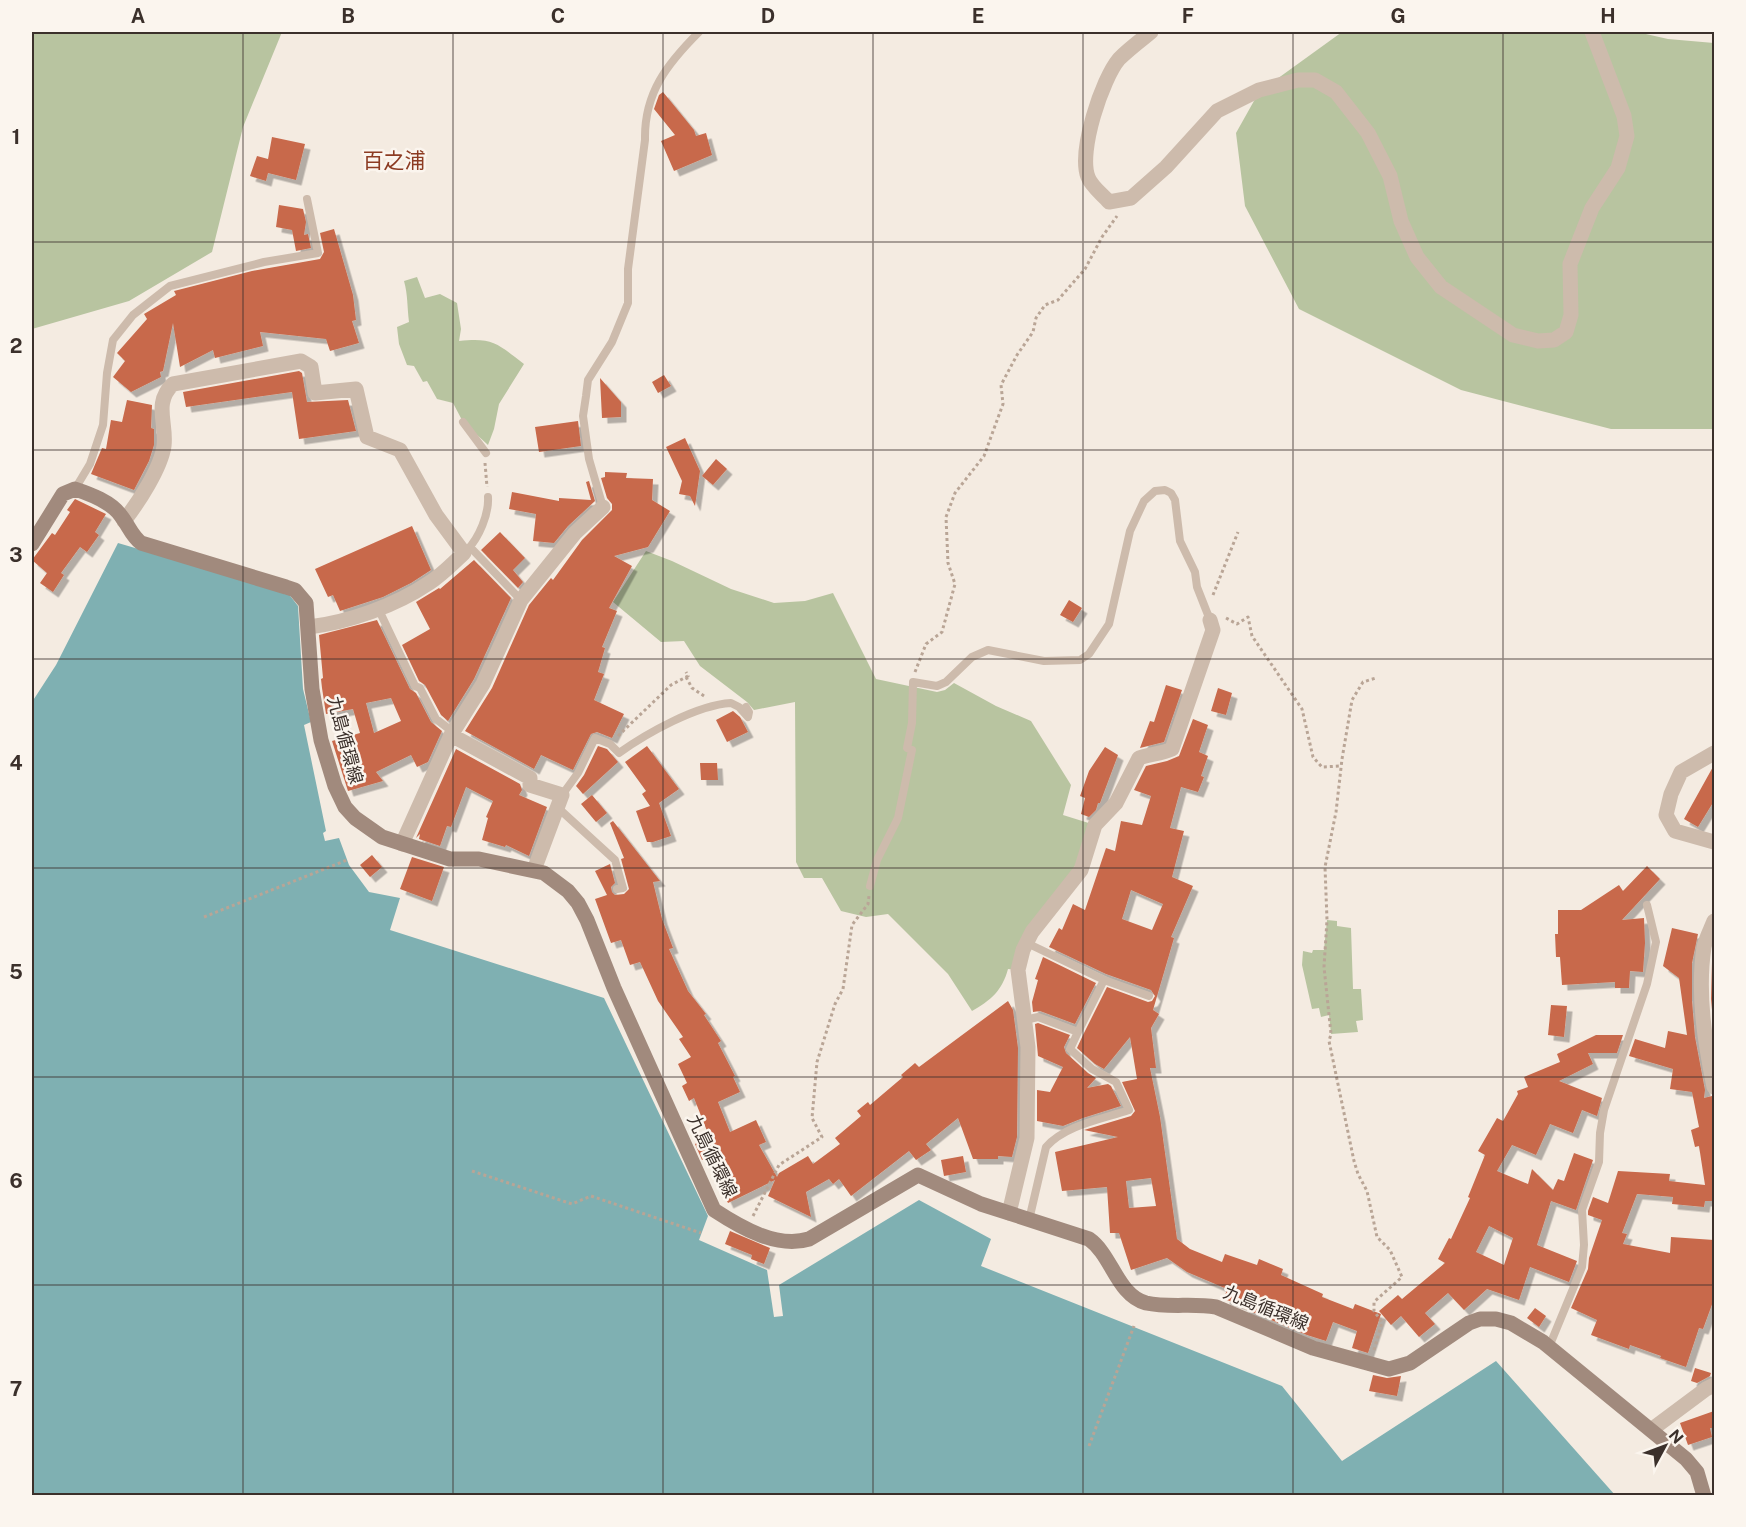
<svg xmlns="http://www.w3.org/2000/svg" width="1746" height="1527" font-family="'Public Sans','Noto Sans JP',sans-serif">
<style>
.green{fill:#b8c4a0}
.water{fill:#7fb0b2}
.building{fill:#c8694b;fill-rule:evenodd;filter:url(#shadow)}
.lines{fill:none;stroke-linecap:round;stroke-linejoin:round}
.path{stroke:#b9a596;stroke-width:3;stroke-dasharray:3 3;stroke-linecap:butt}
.service{stroke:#cdbbac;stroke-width:8}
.minor{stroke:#cdbbac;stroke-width:15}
.secondary{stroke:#a18a7d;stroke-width:15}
.grid{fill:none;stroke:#3b302b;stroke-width:1.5;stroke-opacity:0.55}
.labels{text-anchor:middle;stroke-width:5;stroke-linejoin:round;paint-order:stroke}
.street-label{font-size:18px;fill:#3b302b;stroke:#fbf5ee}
.quarter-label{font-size:21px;fill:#8c3b22;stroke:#fbf5ee}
.neatline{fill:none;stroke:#3b302b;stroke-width:2}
.grid-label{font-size:20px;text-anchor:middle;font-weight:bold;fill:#3b302b}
</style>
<defs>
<filter id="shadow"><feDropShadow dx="5.5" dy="5.5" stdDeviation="0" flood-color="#0004"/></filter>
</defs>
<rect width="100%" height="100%" fill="#f4ebe1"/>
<path class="green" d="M32,32H282L243,127L212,252L129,301L32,329Z
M1342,32H1637L1668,39L1714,43V429H1611L1461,390L1299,309L1245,206L1236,133L1259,92Z
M417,277L425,298L440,294L457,303L461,329L459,341C493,337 498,344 524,364L499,404L494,429L488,445L463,422L453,403L437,399L427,381L423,382L414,366L407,365L399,344L397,327L409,322C407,307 408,295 404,281Z
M646,551L672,561L731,589L774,603L805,601L833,593L876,679L937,692L945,690L954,683L996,706L1031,721L1071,785L1063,815L1095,825L1092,840L1032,932L1018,970L1008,969C1002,991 991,1000 972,1011L948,974L888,914L866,917L841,911L822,878H804L796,862L795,702L754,710L747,702L700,666L684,641L661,642L613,602Z
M1327,920L1337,921V926L1351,928L1353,989H1361L1363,1020L1356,1021L1358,1032L1331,1034L1329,1015L1321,1017L1319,1008L1312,1009L1302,965L1303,951L1312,953L1313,950H1324Z"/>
<path class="water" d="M118,543L288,593L298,606L303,689L311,722L304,725L326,831L323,833L325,841L339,838L349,865L369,892L400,898L390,930L604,998L708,1216L699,1240L767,1270L774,1317L783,1316L779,1285L919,1200L991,1239L981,1266L1282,1386L1342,1461L1496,1361L1615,1495L32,1496V702L56,665Z"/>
<path class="building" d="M663,92L694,130L696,136L706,133L712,155L674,171L661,141L675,135L654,109L659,95Z
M272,137L305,144L296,180L268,173L266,181L250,176L257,156L268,159Z
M279,205L303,209L306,222L304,235L308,234L311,248L296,251L292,230L276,227Z
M334,229L353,295L356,320L352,321L359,343L330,351L326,339L260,332L263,346L215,358L213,350L180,367L173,323L163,371L160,372L161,377L131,392L113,377L125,361L117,353L147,319L144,314L176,295L174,291L252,271L320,259L324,252L320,233Z
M299,371L302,373L307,402L348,400L356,431L299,439L292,392L186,407L183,392Z
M664,375L671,386L658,393L652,382Z
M600,378L621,402V417L602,418Z
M127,400L152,405L151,428L154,429V445L149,461L134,490L91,474L102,448L106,449L111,420L122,422Z
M578,421L581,446L539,452L535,427Z
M685,438L700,471L695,506L690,496L679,494L682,481L666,447Z
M716,459L727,469L713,485L702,476Z
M605,472L627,473L626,478L653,479L652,500L670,511L648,547L614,556L632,566L609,608L617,611L602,647L605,648L598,672L604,674L594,700L624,714L612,738L597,732L591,734L573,770L541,755L534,769L465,731L492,688L529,605L551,578L553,580L582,540L612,510V504L607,498L601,478L605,477Z
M589,481L595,501L568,526L554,543L533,541L536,514L509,509L512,492L559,501V498L591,500L586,482Z
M75,499L106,514L95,532L99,535L87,552L80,547L61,573L64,575L53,592L40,583L47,573L32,560L52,533L55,535L70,512L67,510Z
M412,526L431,570L411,583L383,597L340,611L333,595L328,597L315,569Z
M500,532L525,558L513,570L523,582L518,588L481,550Z
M474,560L511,598L474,679L448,721L441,715L425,685L419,681L402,645L430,629L416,602L439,588L440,589Z
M1069,600L1082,608L1073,622L1060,615Z
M377,620L410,689L416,693L431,722L442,731L428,762L417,767L411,755L376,772L383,781L348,791L332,741L360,733L353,709L326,714L322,688L321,679L323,678L319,635ZM391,698L401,721L374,733L366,703Z
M1166,685L1182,690L1164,742L1140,748L1150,721L1154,722Z
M1218,688L1232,693L1226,715L1211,711Z
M733,711L740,717L748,732L727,742L716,720Z
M1193,719L1208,725L1199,752L1208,756L1201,776L1204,777L1198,792L1181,787L1170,828L1184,831L1172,877L1193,886L1171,937L1174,938L1153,1010L1159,1014L1151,1028L1156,1068H1150L1160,1117L1177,1239L1190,1249L1222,1262L1225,1254L1257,1265L1259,1259L1283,1269L1281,1275L1323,1294L1322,1297L1353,1309L1355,1304L1381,1314L1368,1353L1352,1348L1357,1331L1333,1322L1326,1341L1307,1335L1243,1308L1244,1306L1224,1299L1227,1289L1187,1272L1167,1258L1131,1270L1119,1233H1110L1107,1187L1062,1191L1055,1152L1118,1137L1084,1130L1131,1116L1135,1111L1122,1082L1137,1079L1130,1037L1104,1069L1095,1064L1077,1048L1083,1035L1107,987L1148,1002L1152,1001L1155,996L1151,990L1106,974L1049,947L1059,928L1062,930L1073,904L1085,910L1106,848L1115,851L1121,821L1142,825L1151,796L1134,790L1146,766L1167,761L1179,756ZM1131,890L1163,904L1152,930L1122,919ZM1151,1178L1156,1206L1129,1208L1126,1181Z
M598,746L607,749L618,762L583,794L576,786L584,775Z
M647,746L679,789L659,803L671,836L653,842H647L636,811L650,806L642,794L646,791L625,762Z
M1105,747L1118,755L1100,803H1098L1096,810L1089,817L1081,814L1085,798L1080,796L1089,771Z
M456,749L520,784L522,790L519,795L547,807L529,856L506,845L505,847L482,840L488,818L486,817L493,801L466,787L451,827L447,826L440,846L419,839L420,834L416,838Z
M700,763H717L718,780H701Z
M1714,765V801L1698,827L1684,819Z
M592,795L607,813L596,822L581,804Z
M613,821L660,881L653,882L662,919L673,948L669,949L688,991L706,1014L704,1015L721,1041L718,1043L735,1076L733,1077L740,1092L718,1102L730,1132L756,1120L766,1142L759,1145L777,1177L779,1173L808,1156L813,1164L840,1144L835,1138L861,1116L857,1111L868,1102L870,1105L903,1077L901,1075L915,1063L919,1067L1008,1001L1013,1010L1018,1048L1017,1137L1012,1157L998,1156V1159H973L958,1118L926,1144L931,1150L916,1160L909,1151L851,1196L839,1179L833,1184L829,1179L806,1192L811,1217L768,1196L775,1180L728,1203L707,1158L702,1160L695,1144L709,1136L694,1098L689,1101L682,1086L687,1083L678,1064L691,1057L679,1039L683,1037L658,1001L640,962L630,965L621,940L611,943L595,899L607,895L595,871L610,864L615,883L611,887L612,892L615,895L624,894L629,889L621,859L624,858L610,823Z
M372,855L382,867L370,877L360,865Z
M412,857L444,867L432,901L400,889Z
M1647,866L1660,879L1622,920L1644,918L1645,943L1643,972L1630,971L1629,988H1615V982L1562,985L1560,957H1556L1555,934H1558V910H1581L1619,885L1623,891Z
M1672,928L1698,934L1692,963V1001L1695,1037L1705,1090L1704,1098L1712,1096L1714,1109V1201H1705L1704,1207L1672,1204L1673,1197L1637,1194L1622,1233L1627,1234L1623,1244L1670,1253L1671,1237L1714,1240V1299L1703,1329L1699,1328L1686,1367L1660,1358L1661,1356L1630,1345L1629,1349L1591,1335L1597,1320L1571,1308L1588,1269L1589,1258L1602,1220L1588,1215V1211L1593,1197L1608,1203L1618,1171L1670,1174L1669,1181L1705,1185L1699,1146L1695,1147L1691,1130L1699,1127L1692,1092L1670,1089L1673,1069L1629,1056L1635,1039L1665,1048L1668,1031L1687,1035L1679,978L1663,966Z
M1043,957L1096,983L1075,1024L1040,1011L1033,1012L1032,1002L1038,980L1035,979Z
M1712,962H1714V1032L1711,999Z
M1551,1005L1567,1006L1564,1037L1548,1035Z
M1038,1023L1070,1035L1064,1047L1066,1053L1088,1073L1096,1078L1087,1088L1108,1084L1111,1086L1121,1106L1083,1118L1063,1126L1037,1121V1090L1050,1092L1063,1067L1038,1056L1035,1024Z
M1596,1035H1623L1617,1053H1588L1593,1064L1559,1081L1602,1098L1597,1116L1582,1110L1573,1133L1550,1124L1536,1155L1512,1145L1497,1171L1528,1184L1532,1169L1553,1190L1558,1179L1564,1181L1574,1153L1593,1160L1576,1210L1551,1201L1537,1245L1577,1261L1569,1282L1530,1267L1519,1300L1487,1289L1464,1310L1448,1293L1425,1313L1435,1324L1419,1337L1401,1316L1391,1325L1379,1311L1398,1295L1402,1299L1445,1263L1438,1259L1449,1238L1451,1239L1470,1198L1468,1197L1485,1155L1478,1151L1497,1118L1503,1121L1518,1094L1517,1091L1528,1087L1524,1077L1560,1062L1557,1054ZM1489,1226L1513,1238L1504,1265L1476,1252Z
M963,1156L966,1172L944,1176L941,1160Z
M730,1231L770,1248L764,1264L751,1259L752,1255L725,1244Z
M1535,1308L1546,1316L1539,1327L1527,1318Z
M1695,1368L1711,1373L1710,1376L1697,1383L1691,1381Z
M1373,1375L1387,1378L1401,1376L1397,1396L1369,1391Z
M1714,1411V1428H1710L1712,1437L1688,1445L1680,1423Z"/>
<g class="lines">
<path class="path" d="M485,463L487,487
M1213,595L1238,532
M1226,618L1237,624L1248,617L1252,636L1302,709L1313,757L1322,767L1340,766
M915,672L926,644L942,632L955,584L948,563L946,517L955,493L984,456L1003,404L1001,385L1017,355L1033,332L1036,318L1045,305L1058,300L1085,269L1102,237L1117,216
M686,677L692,688L704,696
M618,736L671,685L688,676L686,672
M204,917L347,860
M472,1171L572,1204L591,1196L701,1233
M753,1216L779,1165L822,1137L812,1118L817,1062L835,1004L843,989L852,925L868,904L869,896
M1374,1350L1382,1322L1374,1311V1302L1402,1277L1390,1250L1377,1237L1367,1191L1358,1174L1354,1161L1329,1041L1331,1034L1324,967L1327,920L1325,867L1336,812L1342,759L1352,700L1363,682L1376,678
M1089,1446L1134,1326"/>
<path class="service" d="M463,422L486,453
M75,489L90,464L103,425L107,373L113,340L133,315L170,286L264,262L318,253L307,199
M603,507L589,459L583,416L586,396L588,380L612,342L628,303V269L645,140C644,93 667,64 699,32
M470,547L521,600
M467,550C479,538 489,514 488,497
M378,608L415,686L420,688L436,719L453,732
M562,795L578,773L595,738L610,744L619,753C647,733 697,705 731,703L739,707L748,717L749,712L746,707
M557,807L615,860L623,888L617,889
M870,886L877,860L898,818L912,750L907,748L912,723L913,682L937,686L946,682L972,657L988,650L1044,661L1080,660L1089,654L1109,624L1130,531L1144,501L1155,491L1165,490L1171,493L1175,500L1180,541L1195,572L1197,587L1210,620
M1031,945L1104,980L1149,996
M1025,1020L1038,1017L1078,1032L1070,1049L1092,1069L1116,1082L1129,1110C1103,1119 1065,1125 1046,1147L1029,1220
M1078,1032L1104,980
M1549,1347L1582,1267L1584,1245L1582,1210L1599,1162L1600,1133L1604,1110L1647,984L1656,942L1647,905"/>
<path class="minor" d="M1151,32C1141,40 1129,49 1119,59C1102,79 1078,152 1088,177C1091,186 1102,194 1109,202L1131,198L1166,167L1217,111L1259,90L1298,80H1315L1336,92L1368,133L1390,176L1401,221L1417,257L1441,287L1513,335L1538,341L1554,340L1566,332L1571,315L1570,264L1592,208L1618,168L1627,136L1624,116L1592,32
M124,521C138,503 161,468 164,446C167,423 153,403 173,384L301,361L311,367L315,393L356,389L367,437L400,450L436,515L464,553C453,563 442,575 429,583C395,606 349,622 309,627
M451,735L530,778V785L562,795L534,870
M1714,753L1681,772L1671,794L1666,815L1675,831L1714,842
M402,844L451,735L483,684L521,600L575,533L603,507
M1714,921C1711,929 1706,938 1704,947C1697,993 1705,1043 1714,1087
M1009,1213L1027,1138L1028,1047L1018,970L1023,950L1032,932L1081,870L1095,825L1116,803L1139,758C1150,754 1161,754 1172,749L1213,630L1210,620
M1651,1430L1706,1389L1714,1385"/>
<path class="secondary" d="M32,544L63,494L75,489C90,494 112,502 121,516C129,526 131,535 141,543L286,587L295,590L306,603L312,689L321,740L335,786L345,807L355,818L382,837L450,859H479L544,873L568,891L578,903L587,920L614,988L714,1210C740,1227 777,1249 809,1239L918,1175L981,1204L1089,1239C1112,1255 1117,1295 1146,1303C1169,1308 1193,1303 1216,1307L1313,1348L1389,1369L1410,1363L1469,1323L1480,1319H1496L1511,1323L1543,1342L1686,1459L1697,1472L1704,1496"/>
</g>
<path class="grid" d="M243,32V1496M453,32V1496M663,32V1496M873,32V1496M1083,32V1496M1293,32V1496M1503,32V1496M32,242H1714M32,450H1714M32,659H1714M32,868H1714M32,1077H1714M32,1285H1714"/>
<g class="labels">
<g class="street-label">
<text transform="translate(345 740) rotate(75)" y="6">九島循環線</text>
<text transform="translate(712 1156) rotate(64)" y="6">九島循環線</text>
<text transform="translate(1266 1308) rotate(22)" y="6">九島循環線</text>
</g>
<g class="quarter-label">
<text x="394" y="168">百之浦</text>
</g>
</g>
<rect width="1746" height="1527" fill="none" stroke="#fbf5ee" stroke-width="66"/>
<g transform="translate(1665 1446) rotate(49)" stroke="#fbf5ee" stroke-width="4.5" paint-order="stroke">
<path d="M0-4.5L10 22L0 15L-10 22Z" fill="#3b302b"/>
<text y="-9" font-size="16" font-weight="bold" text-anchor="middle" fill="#3b302b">N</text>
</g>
<rect x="33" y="33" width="1680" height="1461" class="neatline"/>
<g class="grid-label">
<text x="138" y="23">A</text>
<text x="348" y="23">B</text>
<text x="558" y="23">C</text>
<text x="768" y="23">D</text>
<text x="978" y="23">E</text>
<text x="1188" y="23">F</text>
<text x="1398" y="23">G</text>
<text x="1608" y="23">H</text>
<text x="16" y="144">1</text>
<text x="16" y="353">2</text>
<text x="16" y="562">3</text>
<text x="16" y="770">4</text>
<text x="16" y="979">5</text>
<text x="16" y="1188">6</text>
<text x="16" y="1396">7</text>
</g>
</svg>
